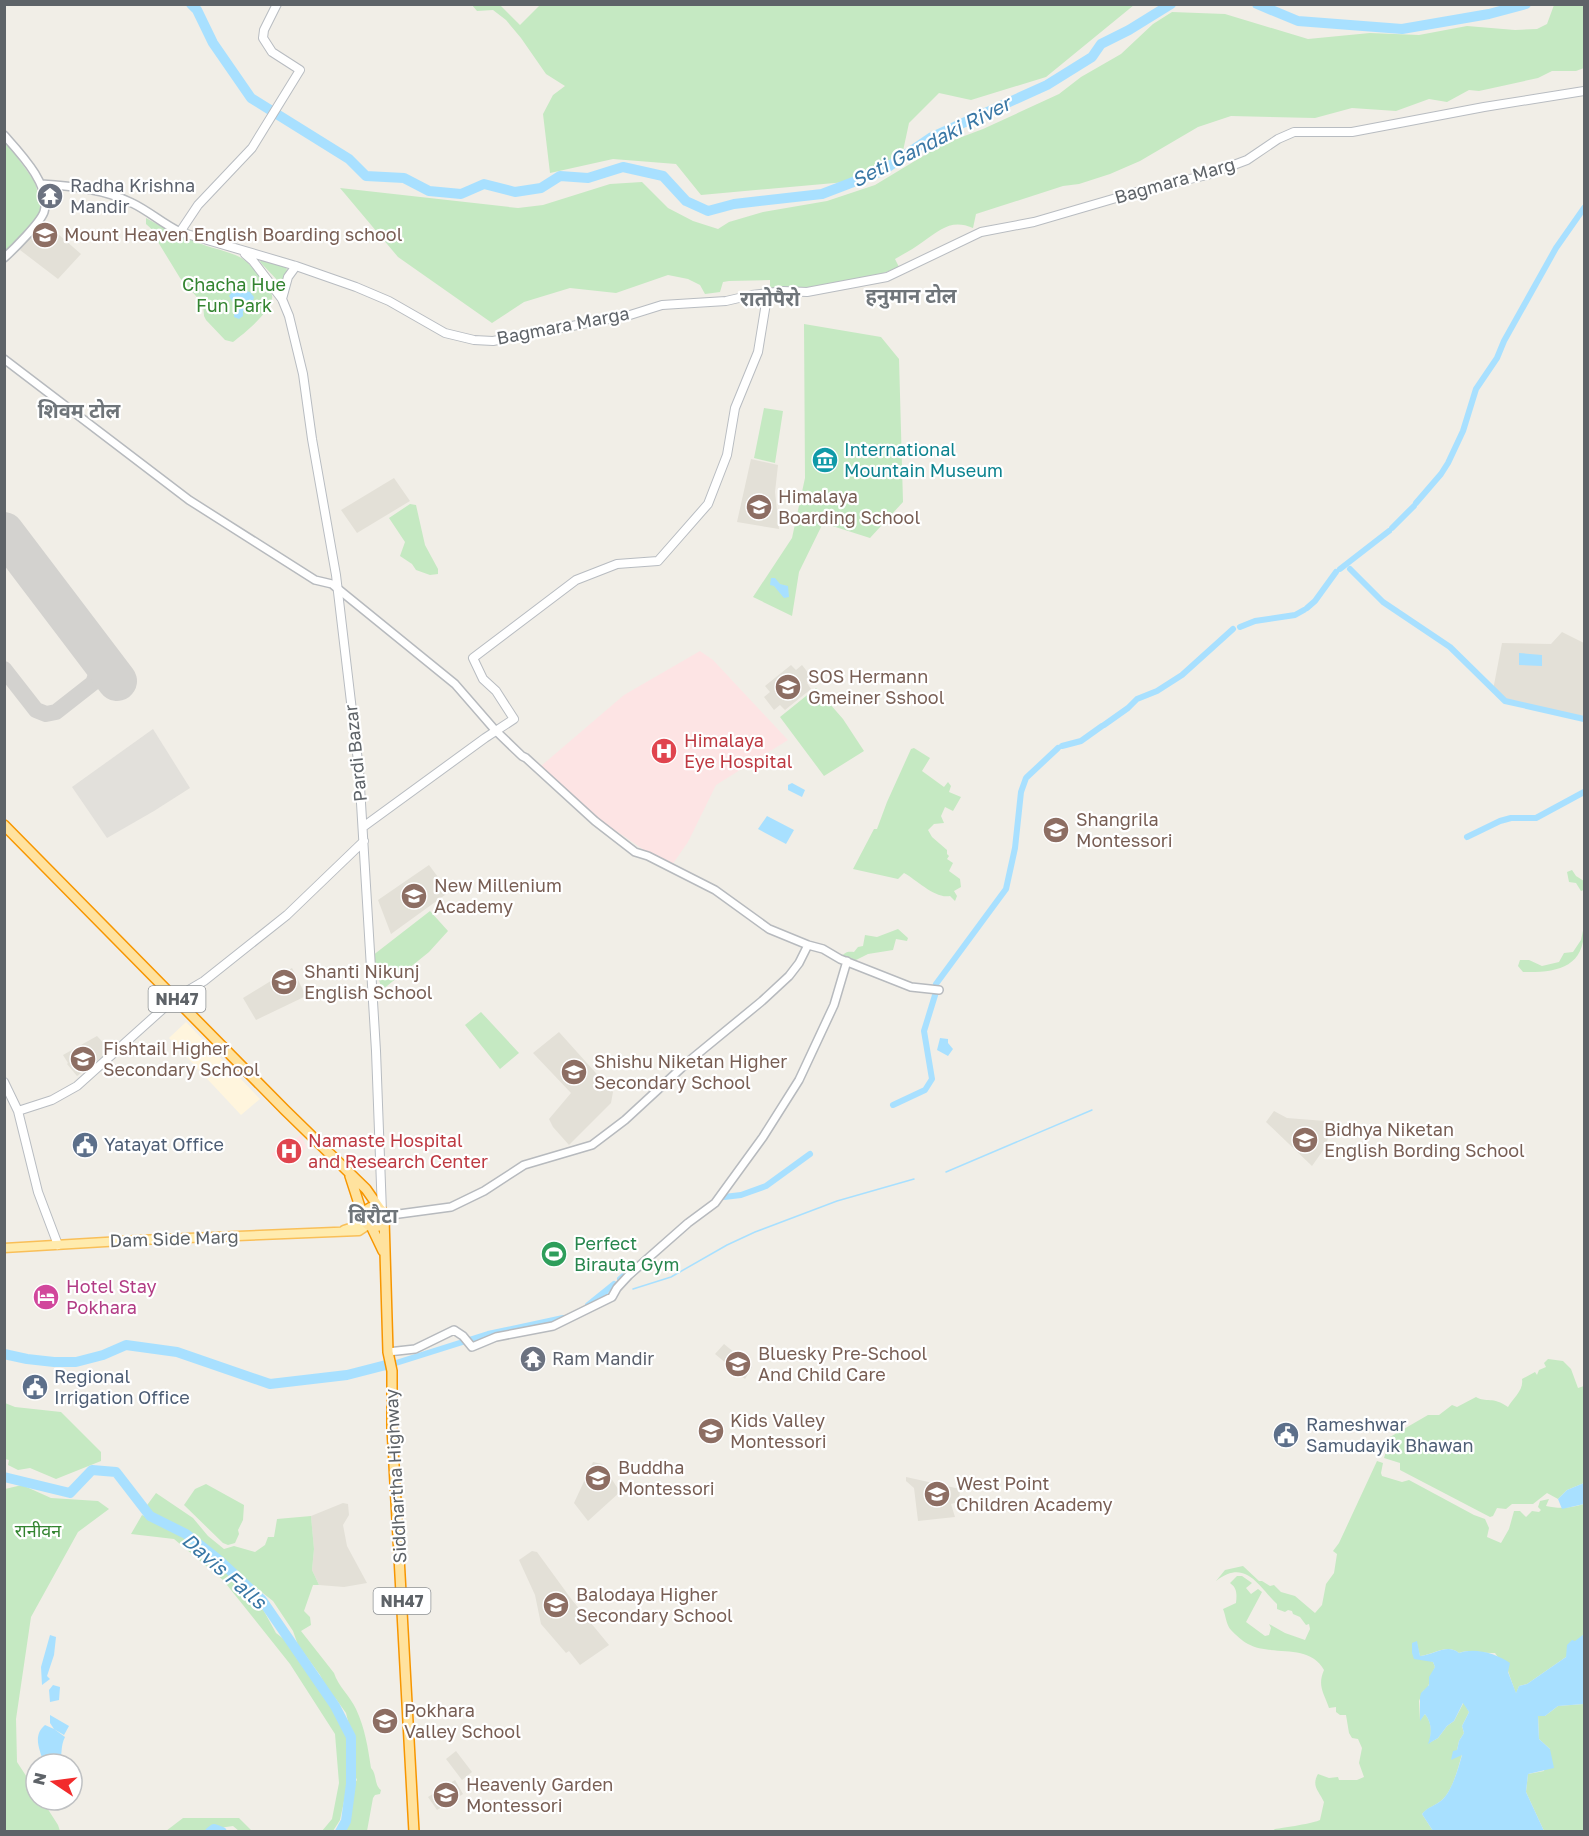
<svg xmlns="http://www.w3.org/2000/svg" width="1589" height="1836" font-family="'Golos Text','Noto Sans Devanagari',sans-serif">
<style>
.commercial{fill:#fff5dd}
.industrial{fill:#e2e0db}
.education{fill:#e3e0d7}
.medical{fill:#fde4e4}
.green{fill:#c5e9c2}
.water{fill:#a8e0ff}
.lines{fill:none;stroke-linecap:round;stroke-linejoin:round}
.stream{stroke:#a8e0ff;stroke-width:1.5}
.canal{stroke:#a8e0ff;stroke-width:6}
.river{stroke:#a8e0ff;stroke-width:10}
.taxiway{stroke:#d3d2cf;stroke-width:16}
.runway{stroke:#d3d2cf;stroke-width:40}
.tertiary-casing{stroke:#b7babe;stroke-width:10}
.secondary-casing{stroke:#b8bcc1;stroke-width:10}
.primary-casing{stroke:#f9bf58;stroke-width:11}
.trunk-casing{stroke:#f79600;stroke-width:12}
.tertiary{stroke:#fff;stroke-width:7}
.secondary{stroke:#fff;stroke-width:8}
.primary{stroke:#ffebad;stroke-width:8}
.trunk{stroke:#ffe29e;stroke-width:9}
.labels{text-anchor:middle;stroke-width:4.5;stroke-linejoin:round;paint-order:stroke}
.shield{fill:#fff;stroke:#8e9295;stroke-width:1.5}
.shield-label{font-size:16px;font-weight:bold;fill:#5e6368}
.street-label{font-size:18px;fill:#5e6368;stroke:#fff}
.worship-label{font-size:18px;fill:#5b616d;stroke:#fff;text-anchor:start}
.education-label{font-size:18px;fill:#785e54;stroke:#fff;text-anchor:start}
.park-label{font-size:18px;fill:#338430;stroke:#fff}
.culture-label{font-size:18px;fill:#0d838f;stroke:#fff;text-anchor:start}
.health-label{font-size:18px;fill:#be3a42;stroke:#fff;text-anchor:start}
.service-label{font-size:18px;fill:#4e5e75;stroke:#fff;text-anchor:start}
.leisure-label{font-size:18px;fill:#27864d;stroke:#fff;text-anchor:start}
.hotel-label{font-size:18px;fill:#b23c85;stroke:#fff;text-anchor:start}
.water-label{font-size:20px;font-style:italic;fill:#3977a5;stroke:#fff}
.neighbourhood-label{font-size:20px;font-weight:bold;fill:#6f757a;stroke:#fff}
</style>
<rect width="100%" height="100%" fill="#f1eee7"/>
<path class="commercial" d="M186,1022L260,1099L241,1115L169,1038Z"/>
<path class="industrial" d="M153,729L190,788L154,811L107,838L72,787Z"/>
<path class="education" d="M42,220L81,254L58,279L20,250Z
M751,459L778,465L775,492L779,529L737,522Z
M394,478L410,501L357,533L341,510Z
M1562,632L1584,643V718L1505,700L1493,690L1502,643L1551,644Z
M791,665L796,670L802,665L813,679L807,683L811,689L785,710L780,705L774,710L764,697L770,692L765,686Z
M429,865L449,892L391,934L378,900Z
M292,968L306,996L256,1020L243,998Z
M559,1032L613,1092L611,1103L569,1145L553,1127L549,1119L571,1093L533,1053Z
M97,1036L111,1051L77,1076L67,1064L68,1063L63,1055Z
M1274,1111L1287,1118L1325,1121L1330,1133L1324,1149L1312,1166L1266,1122Z
M724,1344L752,1367L745,1379L715,1354Z
M593,1462L602,1464L620,1492L588,1521L574,1503Z
M906,1477L960,1489L959,1502L951,1504L955,1517L918,1521L914,1488L906,1481Z
M343,1503L348,1504L349,1515L343,1525L347,1546L367,1583L344,1587L319,1585L312,1570L314,1549L311,1516Z
M532,1551L537,1552L572,1600L609,1645L580,1665L569,1651L566,1653L541,1624L535,1595L519,1560Z
M456,1751L472,1772L462,1780L446,1759Z
M455,1780L463,1794L437,1810L428,1797Z"/>
<path class="medical" d="M700,651L713,660L788,740L716,785L688,842L672,865L644,850L596,817L541,766L624,695Z
M301,1135L307,1148L282,1164L271,1154Z"/>
<path class="green" d="M541,4H1134V5L1046,77L971,100L939,93L909,123L903,151L857,181L701,195L676,164L613,159L550,173L543,114L553,95L565,86L546,74L521,38L506,20L493,10L477,11L472,5H500L520,25Z
M1554,5H1584V68L1576,71H1552L1538,78L1479,91L1469,90L1447,102L1429,99L1396,111L1352,108L1315,118L1231,116L1198,127L1140,161L1110,174L1079,184L1063,186L976,214L973,228C952,219 941,229 924,241C915,248 905,253 895,259L899,267C860,284 812,289 770,289V280L729,281L723,282L720,292L705,294L700,285L688,279L668,275L616,293L570,288L524,302L492,323L398,257L340,188L518,208L543,205L610,184L642,182L668,208L693,221L718,229L729,222L763,212L827,201L875,185L943,144L983,129L1059,94L1081,77L1121,54L1153,24L1172,12L1225,14L1308,39L1370,33L1419,35L1467,26L1515,30L1537,29L1547,24Z
M5,140L35,182L41,206L40,213L31,224L5,255Z
M146,218C165,229 184,237 204,245C215,249 235,253 243,259C251,265 275,289 272,299C269,313 245,333 233,342L225,340L206,320L204,316L203,304L180,278L158,242L157,234L146,224Z
M261,260L286,267L287,270L283,284L280,283L260,262Z
M804,324L881,337L899,359L903,502L870,538L823,523L799,572L792,616L753,597L792,538L805,478Z
M764,408L783,411L775,463L754,458Z
M410,504L416,505L425,545L438,569V574L430,575L416,570L412,564L400,556L405,542L389,518Z
M816,688L843,719L864,751L824,776L780,717Z
M914,748L930,758L922,771L944,787L948,782L951,786L949,792L961,797L953,811L945,807L941,816L944,823L934,824L928,830L932,837L947,850V854L949,856L947,859L953,863L949,871L960,879L961,887L954,891L957,896L955,901L950,896C935,899 917,880 904,873L898,879L853,869L874,829H877L887,802L911,749Z
M1572,870L1576,876L1584,881V890L1581,891L1576,883L1569,882L1567,872Z
M430,911L448,931L429,952L382,990L372,956Z
M1584,926C1586,967 1558,973 1523,972L1518,966L1520,960H1529L1542,966L1559,962L1564,953L1573,952L1581,940Z
M898,929L908,938L907,941L896,939L893,950L868,954L856,960L841,958C844,952 848,951 854,952L858,947L863,946L865,935L877,937Z
M481,1012L519,1053L500,1069L465,1025Z
M1548,1359L1563,1361L1571,1369L1578,1388L1584,1386V1483L1567,1490L1558,1499L1547,1493L1533,1504H1512L1506,1509L1497,1508L1493,1516L1490,1517L1400,1470V1463L1384,1458L1390,1437L1428,1415H1439L1452,1405L1457,1407L1476,1397C1486,1403 1493,1396 1508,1407C1513,1398 1524,1390 1522,1379L1535,1372L1537,1375L1539,1370L1546,1367L1544,1363Z
M5,1403L15,1407L61,1412L101,1452V1461L56,1479L30,1468L18,1470L8,1465L9,1460L5,1459Z
M1377,1461L1383,1463L1381,1473L1382,1476L1402,1482L1409,1480L1474,1515L1485,1519L1489,1528L1487,1537L1501,1543L1509,1529L1514,1511H1520L1526,1517L1532,1511L1539,1512L1541,1510L1538,1507L1540,1501L1549,1499L1546,1506C1559,1509 1572,1508 1584,1504V1634L1566,1657L1527,1684L1519,1686L1516,1694L1508,1671L1495,1653C1482,1654 1471,1648 1459,1653C1447,1643 1433,1655 1420,1656L1417,1644L1412,1653L1433,1662L1435,1667C1431,1675 1430,1683 1427,1689L1423,1691L1419,1701L1420,1720L1425,1714C1432,1723 1432,1732 1429,1743L1438,1738L1447,1726L1454,1721L1464,1702L1469,1712L1462,1726L1464,1733L1459,1741L1457,1750L1462,1754C1458,1768 1453,1790 1442,1800C1435,1806 1428,1807 1422,1814L1433,1831H1272L1275,1829C1283,1828 1315,1823 1320,1820L1324,1802C1319,1791 1311,1786 1318,1774L1329,1778L1338,1777L1339,1780H1357L1364,1777L1359,1763L1362,1748L1358,1739L1352,1738L1349,1733L1346,1715H1340L1336,1712V1707L1329,1708C1324,1693 1317,1686 1324,1670C1309,1642 1271,1657 1248,1644C1242,1641 1236,1635 1231,1630C1226,1625 1226,1616 1223,1609L1236,1603C1237,1594 1237,1588 1230,1583L1237,1576H1242L1252,1583L1246,1588L1251,1594L1258,1589L1262,1592L1246,1622L1265,1636L1269,1635L1271,1628L1269,1624L1285,1633L1305,1640L1310,1629L1309,1624L1306,1625L1300,1617L1293,1614L1292,1611L1288,1610L1285,1612L1277,1609V1604C1258,1586 1246,1558 1216,1581L1225,1570L1243,1566L1259,1581H1262L1270,1586L1274,1585L1281,1592L1295,1596L1315,1613L1322,1605L1326,1584L1334,1573L1337,1554L1333,1551L1339,1543Z
M206,1484L244,1505L243,1520L238,1530L239,1534L235,1543L228,1545L223,1543L184,1505L195,1489Z
M22,1485L51,1498L98,1501L109,1509L78,1532L31,1617L16,1719L17,1762L36,1791V1800H42L58,1825L60,1831H5V1489Z
M156,1493L193,1518L208,1536L224,1549L234,1546L255,1552L265,1545L268,1537H274L277,1519L311,1516L314,1549L312,1570L319,1585H313L304,1611L310,1617L311,1625L301,1631L334,1673C338,1686 350,1696 356,1709C365,1728 368,1748 371,1768C377,1774 374,1785 381,1790L380,1794L375,1795L373,1798L367,1831H345C352,1815 345,1795 357,1780L353,1771V1733L349,1725L346,1713L336,1699L330,1695L320,1675L298,1645L293,1631L273,1601L192,1537L151,1515L145,1508Z
M142,1515L184,1535L219,1564L235,1582L260,1604L276,1633L290,1644L313,1681L330,1702L343,1724L350,1752V1767L346,1792L340,1820L333,1831H322L332,1819L339,1783L335,1734L290,1664L223,1580L174,1539L131,1534Z
M1584,1704V1831H1544L1526,1792L1528,1774L1544,1771L1550,1749L1539,1739L1538,1715L1545,1716L1558,1706Z
M183,1818H239L252,1831H239L233,1826L198,1831H166Z"/>
<path class="water" d="M235,288L250,292L254,297L251,308L243,311V316L239,319L234,317V304L229,296Z
M771,578H775L780,584L788,586L789,597L784,598L774,586L770,585Z
M1519,653L1542,655V666L1519,665Z
M792,783L805,790L802,797L788,790V785Z
M767,816L794,830L786,844L758,829Z
M940,1038L948,1039V1043L953,1049L948,1056L937,1050Z
M1584,1483V1504L1562,1509L1558,1499L1567,1490Z
M1584,1634V1704L1558,1706L1545,1716H1538L1539,1739L1550,1749L1554,1768L1528,1774L1526,1792L1544,1831H1433L1422,1814C1427,1807 1435,1806 1442,1800C1452,1791 1458,1769 1462,1755L1451,1760L1453,1751L1457,1750L1459,1741L1464,1733L1462,1726L1469,1712L1463,1703L1454,1721L1447,1726L1438,1738L1428,1744C1432,1733 1432,1723 1425,1714L1420,1721V1697L1421,1693L1429,1685V1677L1435,1667L1433,1662L1414,1659L1412,1653V1643L1417,1641L1420,1656C1434,1655 1447,1643 1459,1653C1475,1647 1497,1654 1510,1663L1508,1672L1516,1693L1519,1686L1527,1684L1566,1657L1567,1645L1572,1640L1575,1641Z
M50,1635L56,1637L54,1655L47,1676L50,1679L42,1685L41,1667Z
M53,1685L60,1687L59,1700L50,1702L49,1690Z
M50,1715L69,1726L64,1735L54,1729L65,1737C60,1747 63,1754 59,1764H44C40,1750 32,1736 45,1725L54,1729L50,1723Z"/>
<g class="lines">
<path class="stream" d="M946,1172L1092,1110
M633,1289L671,1277L727,1245L755,1232L837,1201L914,1179
M603,1294L610,1293"/>
<path class="canal" d="M1416,503L1441,474L1448,463L1463,431L1476,389L1497,358L1504,341L1556,248L1584,208
M1392,528L1414,506
M1340,569L1389,531
M1350,569L1383,602L1450,647L1505,701L1584,719
M1307,608L1315,601L1336,572
M1240,627L1255,621L1295,615L1304,610
M1104,725L1128,708L1137,699L1157,691L1182,675L1233,629
M1062,746L1081,741L1102,726
M1027,777L1058,748
M1467,837L1500,821L1511,818H1536L1584,792
M936,984L1006,889L1015,848L1021,792L1026,778
M893,1105L925,1090L932,1079L924,1031L936,992
M724,1197L741,1195L766,1186L810,1154
M620,1279L629,1271
M588,1305L614,1284
M396,1363L488,1334L563,1318"/>
<path class="river" d="M191,4L197,10L213,43L251,98L349,159L366,176L404,178L429,191L461,194L484,184L515,192L541,188L560,176L588,178L623,167L663,176L686,201L708,211L734,204L822,194L882,171L932,137L1047,85L1092,57L1101,44L1129,30L1171,4
M1257,4L1298,21L1402,29L1489,14L1526,4
M4,1354L27,1359L54,1362H76L103,1355L126,1345L177,1352L270,1384L347,1375L386,1365
M4,1477L70,1493L92,1470L116,1472L150,1516L186,1534L220,1561L262,1600L335,1706L351,1737V1784L346,1821L340,1832
M210,1832L214,1829L222,1832"/>
<path class="taxiway" d="M4,669L36,710L46,714L56,712L93,683L99,667L96,652"/>
<path class="runway" d="M4,532L117,681"/>
<defs>
<path id="tertiary" d="M4,135C20,153 52,186 44,212C40,223 14,249 4,258
M41,184C72,186 104,189 132,203C149,211 163,224 180,232
M4,359L189,500L315,580L332,584L455,684L495,730L522,756L526,758L595,821L635,852L648,856L715,890L769,929L808,945L823,949L840,959L911,987L939,990
M384,1216L451,1207L484,1191L524,1165L592,1145L625,1120L689,1061L762,1001L789,976L799,963L808,945
M388,1352L415,1349L454,1330L463,1336L472,1347L496,1337L553,1326L612,1297L617,1288L629,1275L688,1223L715,1203L763,1137L799,1080L834,1005L847,961"/>
<path id="secondary" d="M277,4L264,30L263,38L272,52L300,70L252,148L198,205L180,232L296,266L356,287L389,301L445,333L474,340L493,341L630,315L662,305L726,301L752,295L783,291L807,292L887,277L981,232L1034,222L1147,189L1207,175L1247,160L1278,139L1294,132H1352L1484,107L1584,91
M245,254L253,261L282,299L289,316L303,374L312,439L336,575L359,770L376,1051L382,1212
M282,299L288,277L296,266
M363,827L485,738L514,719L496,691L483,679L473,658L576,580L617,564L658,561L708,504L727,455L735,408L758,352L766,303L770,293
M4,1082L18,1111L38,1192L58,1245
M18,1111L52,1100L77,1086L175,998L204,981L287,915L364,841"/>
<path id="primary" d="M344,1230L353,1227L364,1217
M4,1248L139,1240L359,1231L368,1225"/>
<path id="trunk" d="M4,825L285,1110L366,1189L380,1209
M350,1176L361,1210L365,1214
M364 1217a10 10 0 1 1 20 0a10 10 0 1 1-20 0Z
M384,1218L388,1352L392,1371V1428L414,1832
M371,1226L383,1251"/>
</defs>
<use href="#tertiary" class="tertiary-casing"/>
<use href="#secondary" class="secondary-casing"/>
<use href="#primary" class="primary-casing"/>
<use href="#trunk" class="trunk-casing"/>
<use href="#tertiary" class="tertiary"/>
<use href="#secondary" class="secondary"/>
<use href="#primary" class="primary"/>
<use href="#trunk" class="trunk"/>
</g>
<defs>
<symbol id="temple-disc" viewBox="-11 -11 22 22"><circle r="9.5" fill="#6b7280" stroke="#fff"/><path d="M0-6L5-2H3V0L6.5 2.5H4V6H1.5V3h-3V6H-4V2.5H-6.5L-3 0V-2H-5Z" fill="#fff"/></symbol>
<symbol id="school-disc" viewBox="-11 -11 22 22"><circle r="9.5" fill="#8d6e63" stroke="#fff"/><path d="M0-5L7-2L0 1L-7-2ZM-4 1L0 2.5L4 1V4Q0 6-4 4Z" fill="#fff"/></symbol>
<symbol id="museum-disc" viewBox="-11 -11 22 22"><circle r="9.5" fill="#0f9aa8" stroke="#fff"/><path d="M0-6L6-3V-2H-6V-3ZM-5-1h2V3h-2ZM-1-1h2V3h-2ZM3-1h2V3H3ZM-6 4H6V6H-6Z" fill="#fff"/></symbol>
<symbol id="university-disc" viewBox="-11 -11 22 22"><circle r="9.5" fill="#8d6e63" stroke="#fff"/><path d="M0-5L7-2L0 1L-7-2ZM-4 1L0 2.5L4 1V4Q0 6-4 4Z" fill="#fff"/></symbol>
<symbol id="hospital-disc" viewBox="-11 -11 22 22"><circle r="9.5" fill="#e0444e" stroke="#fff"/><path d="M-5-5h3v3.5h4V-5h3V5h-3V1.5h-4V5h-3Z" fill="#fff"/></symbol>
<symbol id="civic-disc" viewBox="-11 -11 22 22"><circle r="9.5" fill="#5c6f8a" stroke="#fff"/><path d="M-.6-6.5H3V-4.5H.6V-3L4-1V1h2V6H-6V1h2V-1L-.6-3ZM-1.2 2.5V6h2.4V2.5Z" fill="#fff"/></symbol>
<symbol id="stadium-disc" viewBox="-11 -11 22 22"><circle r="9.5" fill="#2e9e5b" stroke="#fff"/><path d="M0-5a6.5 5 0 1 0 0 10a6.5 5 0 1 0 0-10ZM-3.5-1.8h7v3.6h-7Z" fill="#fff"/></symbol>
<symbol id="hotel-disc" viewBox="-11 -11 22 22"><circle r="9.5" fill="#d1479c" stroke="#fff"/><path d="M-6-4.5h1.5V1H6V5H4.5V3h-9V5H-6ZM-4 0a1.8 1.8 0 1 1 3.6 0ZM.5 0V-2.5h3Q6-2.5 6 0Z" fill="#fff"/></symbol>
</defs>
<g fill-rule="evenodd">
<use href="#temple-disc" x="35" y="181" width="30" height="30"/>
<use href="#school-disc" x="30" y="220" width="30" height="30"/>
<use href="#museum-disc" x="810" y="445" width="30" height="30"/>
<use href="#school-disc" x="744" y="492" width="30" height="30"/>
<use href="#university-disc" x="773" y="672" width="30" height="30"/>
<use href="#hospital-disc" x="649" y="736" width="30" height="30"/>
<use href="#school-disc" x="1041" y="815" width="30" height="30"/>
<use href="#school-disc" x="399" y="881" width="30" height="30"/>
<use href="#school-disc" x="269" y="967" width="30" height="30"/>
<use href="#school-disc" x="68" y="1044" width="30" height="30"/>
<use href="#school-disc" x="559" y="1057" width="30" height="30"/>
<use href="#school-disc" x="1290" y="1125" width="30" height="30"/>
<use href="#civic-disc" x="70" y="1130" width="30" height="30"/>
<use href="#hospital-disc" x="274" y="1136" width="30" height="30"/>
<use href="#stadium-disc" x="539" y="1239" width="30" height="30"/>
<use href="#hotel-disc" x="31" y="1282" width="30" height="30"/>
<use href="#temple-disc" x="518" y="1344" width="30" height="30"/>
<use href="#school-disc" x="723" y="1349" width="30" height="30"/>
<use href="#civic-disc" x="20" y="1372" width="30" height="30"/>
<use href="#school-disc" x="696" y="1416" width="30" height="30"/>
<use href="#civic-disc" x="1271" y="1420" width="30" height="30"/>
<use href="#school-disc" x="583" y="1463" width="30" height="30"/>
<use href="#school-disc" x="922" y="1479" width="30" height="30"/>
<use href="#school-disc" x="541" y="1590" width="30" height="30"/>
<use href="#school-disc" x="370" y="1706" width="30" height="30"/>
<use href="#school-disc" x="431" y="1780" width="30" height="30"/>
</g>
<g class="labels">
<g class="shield">
<rect x="148.5" y="986" width="57" height="26" rx="4.5"/>
<rect x="373.5" y="1588" width="57" height="26" rx="4.5"/>
</g>
<g class="shield-label">
<text x="177" y="1005">NH47</text>
<text x="402" y="1607">NH47</text>
</g>
<g class="street-label">
<text transform="translate(1175 181) rotate(-16)" y="6">Bagmara Marg</text>
<text transform="translate(563 326) rotate(-11)" y="6">Bagmara Marga</text>
<text transform="translate(356 753) rotate(-96)" y="6">Pardi Bazar</text>
<text transform="translate(174 1239) rotate(-2)" y="6">Dam Side Marg</text>
<text transform="translate(396 1476) rotate(-93)" y="6">Siddhartha Highway</text>
</g>
<g class="worship-label">
<text x="70" y="192">Radha Krishna<tspan x="70" dy="21">Mandir</tspan></text>
<text x="552" y="1365">Ram Mandir</text>
</g>
<g class="education-label">
<text x="64" y="241">Mount Heaven English Boarding school</text>
<text x="778" y="503">Himalaya<tspan x="778" dy="21">Boarding School</tspan></text>
<text x="808" y="683">SOS Hermann<tspan x="808" dy="21">Gmeiner Sshool</tspan></text>
<text x="1076" y="826">Shangrila<tspan x="1076" dy="21">Montessori</tspan></text>
<text x="434" y="892">New Millenium<tspan x="434" dy="21">Academy</tspan></text>
<text x="304" y="978">Shanti Nikunj<tspan x="304" dy="21">English School</tspan></text>
<text x="103" y="1055">Fishtail Higher<tspan x="103" dy="21">Secondary School</tspan></text>
<text x="594" y="1068">Shishu Niketan Higher<tspan x="594" dy="21">Secondary School</tspan></text>
<text x="1324" y="1136">Bidhya Niketan<tspan x="1324" dy="21">English Bording School</tspan></text>
<text x="758" y="1360">Bluesky Pre-School<tspan x="758" dy="21">And Child Care</tspan></text>
<text x="730" y="1427">Kids Valley<tspan x="730" dy="21">Montessori</tspan></text>
<text x="618" y="1474">Buddha<tspan x="618" dy="21">Montessori</tspan></text>
<text x="956" y="1490">West Point<tspan x="956" dy="21">Children Academy</tspan></text>
<text x="576" y="1601">Balodaya Higher<tspan x="576" dy="21">Secondary School</tspan></text>
<text x="404" y="1717">Pokhara<tspan x="404" dy="21">Valley School</tspan></text>
<text x="466" y="1791">Heavenly Garden<tspan x="466" dy="21">Montessori</tspan></text>
</g>
<g class="park-label">
<text x="234" y="291">Chacha Hue<tspan x="234" dy="21">Fun Park</tspan></text>
<text x="38" y="1537">रानीवन</text>
</g>
<g class="culture-label">
<text x="844" y="456">International<tspan x="844" dy="21">Mountain Museum</tspan></text>
</g>
<g class="health-label">
<text x="684" y="747">Himalaya<tspan x="684" dy="21">Eye Hospital</tspan></text>
<text x="308" y="1147">Namaste Hospital<tspan x="308" dy="21">and Research Center</tspan></text>
</g>
<g class="service-label">
<text x="104" y="1151">Yatayat Office</text>
<text x="54" y="1383">Regional<tspan x="54" dy="21">Irrigation Office</tspan></text>
<text x="1306" y="1431">Rameshwar<tspan x="1306" dy="21">Samudayik Bhawan</tspan></text>
</g>
<g class="leisure-label">
<text x="574" y="1250">Perfect<tspan x="574" dy="21">Birauta Gym</tspan></text>
</g>
<g class="hotel-label">
<text x="66" y="1293">Hotel Stay<tspan x="66" dy="21">Pokhara</tspan></text>
</g>
<g class="water-label">
<text transform="translate(931 142) rotate(-27)" y="7">Seti Gandaki River</text>
<text transform="translate(224 1571) rotate(41)" y="7">Davis Falls</text>
</g>
<g class="neighbourhood-label">
<text x="911" y="303">हनुमान टोल</text>
<text x="770" y="306">रातोपैरो</text>
<text x="79" y="418">शिवम टोल</text>
<text x="373" y="1223">बिरौटा</text>
</g>
</g>
<rect width="1589" height="1836" fill="none" stroke="#5e6368" stroke-width="12"/>
<g transform="translate(54 1782) rotate(283)"><circle r="28" fill="#ffffff" stroke="#bfc1c3" stroke-width="1.5"/>
<path d="M0-4.5L10 22L0 15L-10 22Z" fill="#f22b2c"/>
<text y="-9" font-size="16" font-weight="bold" text-anchor="middle" fill="#5e6368">N</text>
</g>
</svg>
